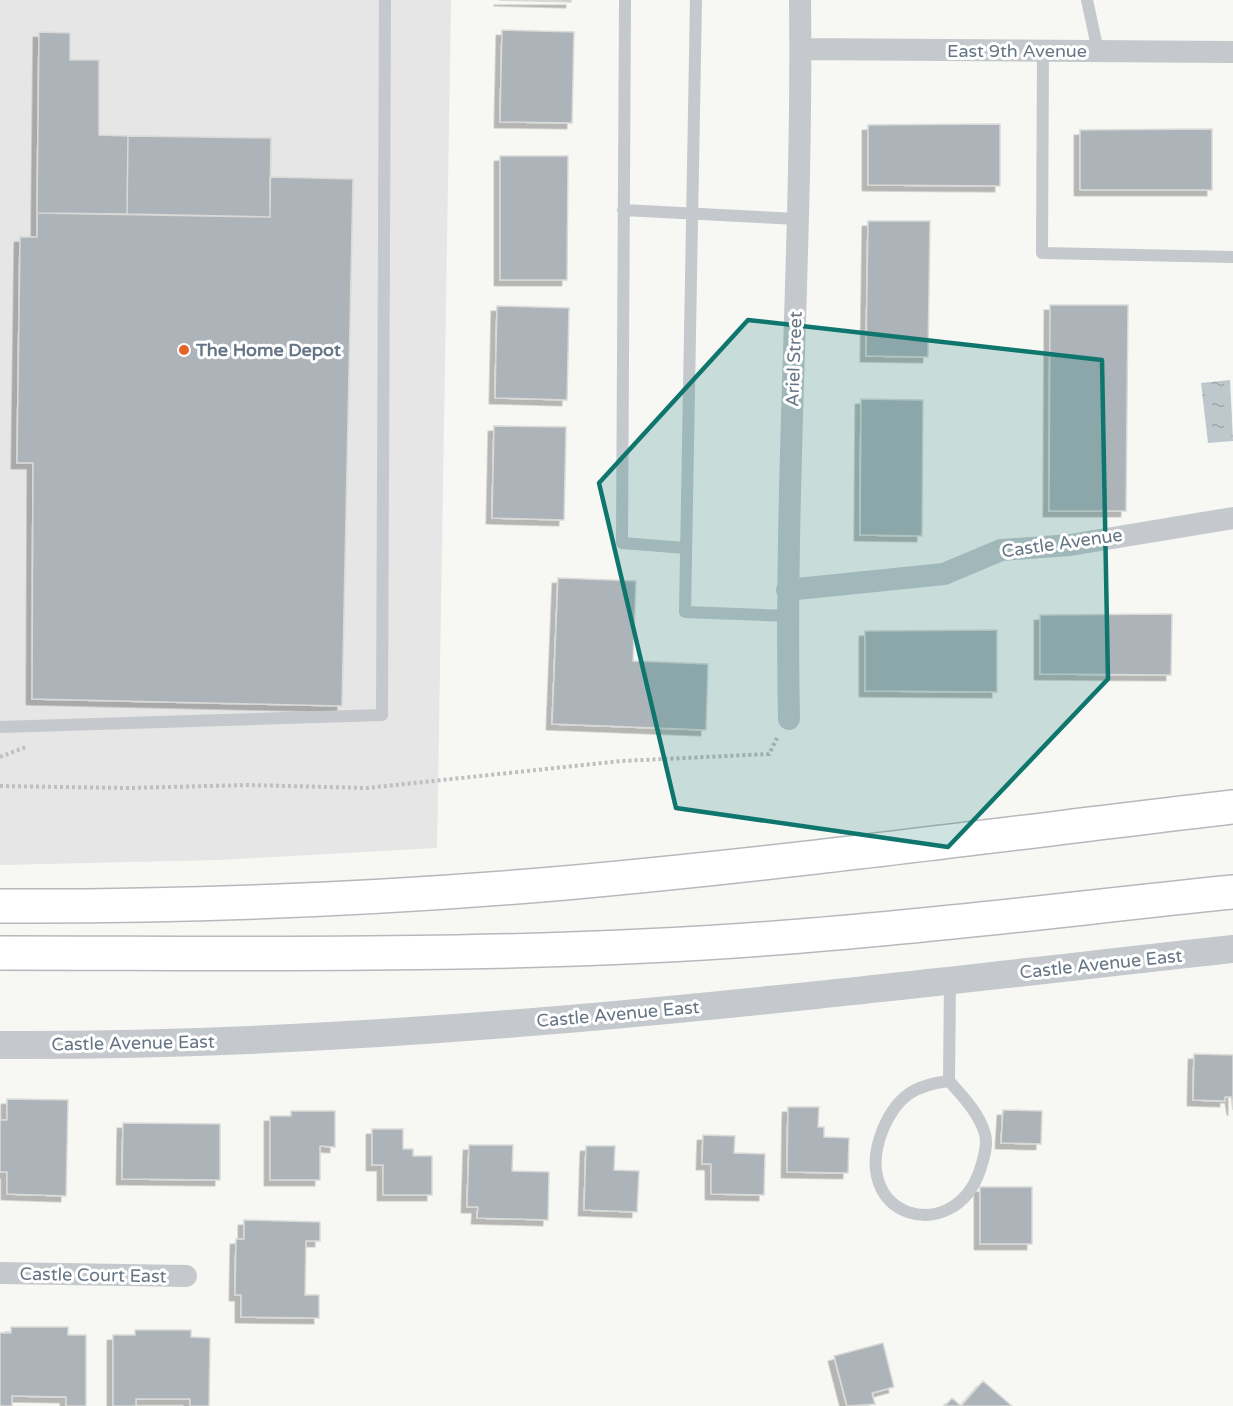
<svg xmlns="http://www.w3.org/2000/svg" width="1233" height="1406" font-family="'Varela Round',sans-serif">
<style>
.built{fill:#e5e6e5}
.water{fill:url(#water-ripples)}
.building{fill:#acb3b9;stroke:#d9d9d7;stroke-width:1.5;filter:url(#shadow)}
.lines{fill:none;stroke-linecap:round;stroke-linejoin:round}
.motorway-casing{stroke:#b6b9bc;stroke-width:36}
.path{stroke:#bdbfc1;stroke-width:4;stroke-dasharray:3 3;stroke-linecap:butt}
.service{stroke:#c5c8cc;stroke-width:12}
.minor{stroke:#c5c8cc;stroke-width:22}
.tertiary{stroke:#c5c8cc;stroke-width:28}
.motorway{stroke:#fff;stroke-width:33}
.marked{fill:#0f766e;fill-opacity:0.2;stroke:#0f766e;stroke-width:4.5;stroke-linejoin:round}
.poi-dot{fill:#e46327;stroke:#fff;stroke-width:2}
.labels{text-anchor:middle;stroke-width:6;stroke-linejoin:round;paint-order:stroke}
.street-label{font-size:18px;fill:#667585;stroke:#fff}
.poi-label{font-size:18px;font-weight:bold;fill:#667585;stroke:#fff;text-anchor:start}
</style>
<defs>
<pattern id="water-ripples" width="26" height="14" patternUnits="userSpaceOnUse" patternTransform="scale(1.5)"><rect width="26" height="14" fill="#bdc7cc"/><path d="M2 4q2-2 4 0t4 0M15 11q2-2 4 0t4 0" fill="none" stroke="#9da6ab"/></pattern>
<filter id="shadow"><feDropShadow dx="-5.5" dy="5.5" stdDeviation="0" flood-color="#0004"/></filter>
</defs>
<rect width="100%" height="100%" fill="#f7f7f4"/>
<path class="built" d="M0,0H451L437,848L217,860L0,865Z"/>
<path class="water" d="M1230,380L1233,441L1208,443L1201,383Z"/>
<path class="building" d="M499,0H571V2Z
M502,30L574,32L572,123L500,122Z
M39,32L70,33V60H99V135L128,136L127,214L37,213Z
M1000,124V186L868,185V125Z
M1212,129V190H1080V130Z
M128,136L271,138L270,217L127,214Z
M500,156H568L567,280H500Z
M270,177L353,179L342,706L32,699L33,463H17L20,237H37V213L270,217Z
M868,221H930L928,357L866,356Z
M1050,305H1128L1126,511H1049Z
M497,306L569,308L567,400L495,398Z
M861,399L923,400L922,536L860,535Z
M494,426L566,427L564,520L492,518Z
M558,578L636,581L633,661L708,664L706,730L552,724Z
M1172,614L1171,675L1040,674V615Z
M997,630V692L865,691V631Z
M1194,1054L1233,1055V1110L1231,1097H1225V1101L1193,1100Z
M7,1099L68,1100L66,1196L7,1194V1172H0V1120H7Z
M788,1107H819L818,1127H824V1137L849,1138L848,1173L787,1172Z
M1003,1110L1042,1111L1041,1144L1001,1143Z
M291,1111H335V1147L320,1146V1180H270V1116H291Z
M123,1123L220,1124V1180L122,1179Z
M372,1129H403V1149H413V1156H432V1195H383V1165H372Z
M703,1135L735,1136L734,1153L765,1154L764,1195L711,1194V1164H702Z
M469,1145H513L512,1171L549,1172L548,1220L477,1218L478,1207H467Z
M586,1146H615L614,1170L639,1171L637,1212L584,1210Z
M980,1187H1032V1244H980Z
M244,1220L320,1222V1241H306L305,1295H319V1318L241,1317V1295H235L236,1239H244Z
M11,1327H68V1335H86V1406H66V1397L12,1396V1406H0V1333H11Z
M135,1330H191V1337L210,1338L209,1406H190V1399H136V1406H113V1335H135Z
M883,1343L894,1387L872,1393L875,1404L847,1406L834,1356Z
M983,1381L1012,1406H945L952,1398L961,1406Z"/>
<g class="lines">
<defs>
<path id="motorway" d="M0,906C188,907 378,899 565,883C789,863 1011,833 1233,807
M0,953C262,953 526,958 788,937C937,926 1085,907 1233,892"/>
</defs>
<use href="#motorway" class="motorway-casing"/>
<path class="path" d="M0,757L26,747
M0,786L128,788L249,785L367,788L621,761L769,754L777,738"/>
<path class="service" d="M625,0L622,543L686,548
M696,0L685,612L787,616
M1087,0L1098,51
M1043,51L1042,253L1233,257
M623,210L798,219
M0,727L382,715L385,0
M949,1081C915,1085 897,1096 883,1129C847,1218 954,1248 980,1170C984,1158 988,1145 985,1134C979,1113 963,1097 949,1081L950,980"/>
<path class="minor" d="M801,49L1233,52
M787,590L944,574L1001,550L1070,545L1233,518
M789,719C784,479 803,240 800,0
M0,1273L186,1276"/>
<path class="tertiary" d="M0,1045C413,1047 823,994 1233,949"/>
<use href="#motorway" class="motorway"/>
</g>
<path class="marked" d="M748,320L1102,360L1108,679L948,847L676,808L599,483Z"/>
<circle class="poi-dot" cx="184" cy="350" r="6"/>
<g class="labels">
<g class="street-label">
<text x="1017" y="57">East 9th Avenue</text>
<text transform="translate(794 359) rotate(-88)" y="6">Ariel Street</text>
<text transform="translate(1062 543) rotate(-8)" y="6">Castle Avenue</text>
<text transform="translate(1101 964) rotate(-6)" y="6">Castle Avenue East</text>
<text transform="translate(618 1014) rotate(-5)" y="6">Castle Avenue East</text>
<text transform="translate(133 1043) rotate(-1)" y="6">Castle Avenue East</text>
<text transform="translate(93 1275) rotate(1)" y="6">Castle Court East</text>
</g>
<g class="poi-label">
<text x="196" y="356">The Home Depot</text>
</g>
</g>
</svg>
